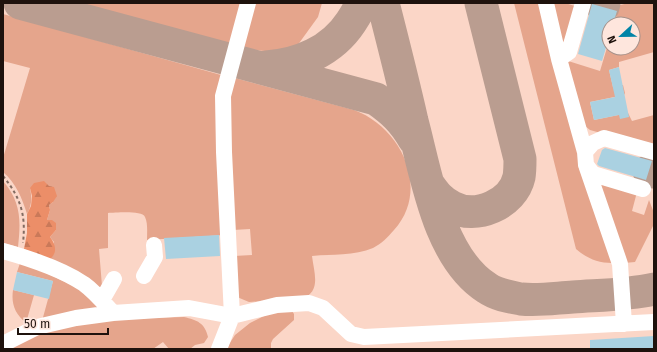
<svg xmlns="http://www.w3.org/2000/svg" width="657" height="352" font-family="'Fira Sans',sans-serif">
<style>
.grass{fill:#e5a58c}
.forest{fill:url(#forest-firs)}
.lines{fill:none;stroke-linecap:round;stroke-linejoin:round}
.taxiway{stroke:#ba9d90;stroke-width:33}
.building{fill:#aad1e1}
.path{stroke:#826b61;stroke-width:2;stroke-dasharray:3 3;stroke-linecap:butt}
.minor{stroke:#fff;stroke-width:16}
</style>
<defs>
<pattern id="forest-firs" width="22" height="20" patternUnits="userSpaceOnUse"><rect width="22" height="20" fill="#ec8e68"/><path d="M5 1l3.5 6h-7zM16 11l3.5 6h-7z" fill="#ca7959"/></pattern>
</defs>
<rect width="100%" height="100%" fill="#fbd6c7"/>
<path class="grass" d="M76,3H244L233,45Z
M255,3H322L318,17L297,46C281,53 260,52 242,48Z
M514,3H542L612,263C598,263 586,258 576,249Z
M551,3H565L578,7L561,48Z
M629,3H654V52L619,62V67L609,70L613,87L623,85L625,93L624,95L590,102L594,120L628,113L632,121L654,115V148L590,130L585,126L565,60L600,71L609,41V48H633V24H614L620,5Z
M3,14L221,75L224,235L147,240C147,233 148,223 145,217C142,210 115,213 108,213V248L99,249L102,286L99,291L49,260L54,242L50,237L56,230L47,220L50,210L49,205L53,202L30,188C32,198 32,205 27,214C22,198 16,183 3,172V158L30,68L3,61Z
M231,77L354,110C401,127 431,189 394,230C388,237 381,244 373,248C355,256 331,254 312,256C314,273 322,292 301,299L249,302L237,297L234,256L252,255L250,229L233,230L227,109Z
M595,178L637,192L632,211L644,215L649,200L654,213V224L635,262L624,263Z
M3,181C21,202 21,220 18,247L3,243Z
M23,262L80,289L100,308L42,321L53,281L17,272L20,263Z
M13,290L34,295L26,323C15,314 11,304 13,290Z
M292,311L294,314V320L273,339L271,343V349H226L235,335L250,323L272,312Z
M184,317C197,320 205,323 208,337L204,343L195,345L190,349H169L163,342L153,349H12L13,347L38,334L77,325L113,319Z"/>
<path class="forest" d="M44,181L49,186L54,187L57,196L53,202L49,205L50,210L47,220H52L56,223V230L50,237C56,245 58,253 49,260L24,249L27,233V214L31,206L32,196L30,188L34,183Z"/>
<g class="lines">
<path class="taxiway" d="M20,3L376,99C393,111 403,120 414,139
M383,3C393,42 403,81 412,121C426,173 438,257 487,288C497,295 510,297 521,299C538,301 556,298 573,297C600,295 627,295 654,289
M603,7L604,3
M266,67C299,65 332,51 351,22C355,16 359,10 361,3
M649,171L654,172
M428,184C435,194 440,201 452,207C476,220 513,204 519,177C520,171 520,165 520,159L481,3"/>
</g>
<path class="building" d="M592,4L617,11L613,24H609V38L602,61L578,54Z
M619,67L629,117L620,119L619,115L594,120L590,102L615,97L609,70Z
M605,148L652,161L646,180L599,166L597,164L602,150Z
M219,235L220,256L166,259L164,238Z
M17,272L53,281L49,299L13,290Z
M654,336V349H590V340Z"/>
<g class="lines">
<path class="path" d="M3,176C21,198 26,215 23,243"/>
<path class="minor" d="M546,3L559,59L585,152
M559,59L569,52L583,3
M586,165L620,264L624,324
M643,189L593,174L586,165L585,152L593,143L604,138L654,152
M3,251C28,258 62,269 84,284C95,292 104,303 113,313
M144,276L155,257L154,245
M102,300L114,279
M3,344L37,327L76,318L113,313L189,308L232,316L224,152L223,96L248,3
M219,349L232,316L277,305L309,303L323,308L351,334L364,337L654,322"/>
</g>
<rect width="657" height="352" fill="none" stroke="#1e120d" stroke-width="8"/>
<g transform="translate(621 36) rotate(248)"><circle r="19" fill="#fee6dd" stroke="#a4918a"/>
<path d="M0-3L7 15L0 10L-7 15Z" fill="#0084a7"/>
<text y="-6" font-size="11" font-weight="bold" text-anchor="middle" fill="#1e120d">N</text>
</g>
<path d="M18 328v6h90v-6" fill="none" stroke="#1e120d" stroke-width="2"/>
<text x="24" y="328" font-size="12" fill="#1e120d" stroke="#fee6dd" stroke-width="3" paint-order="stroke">50 m</text>
</svg>
